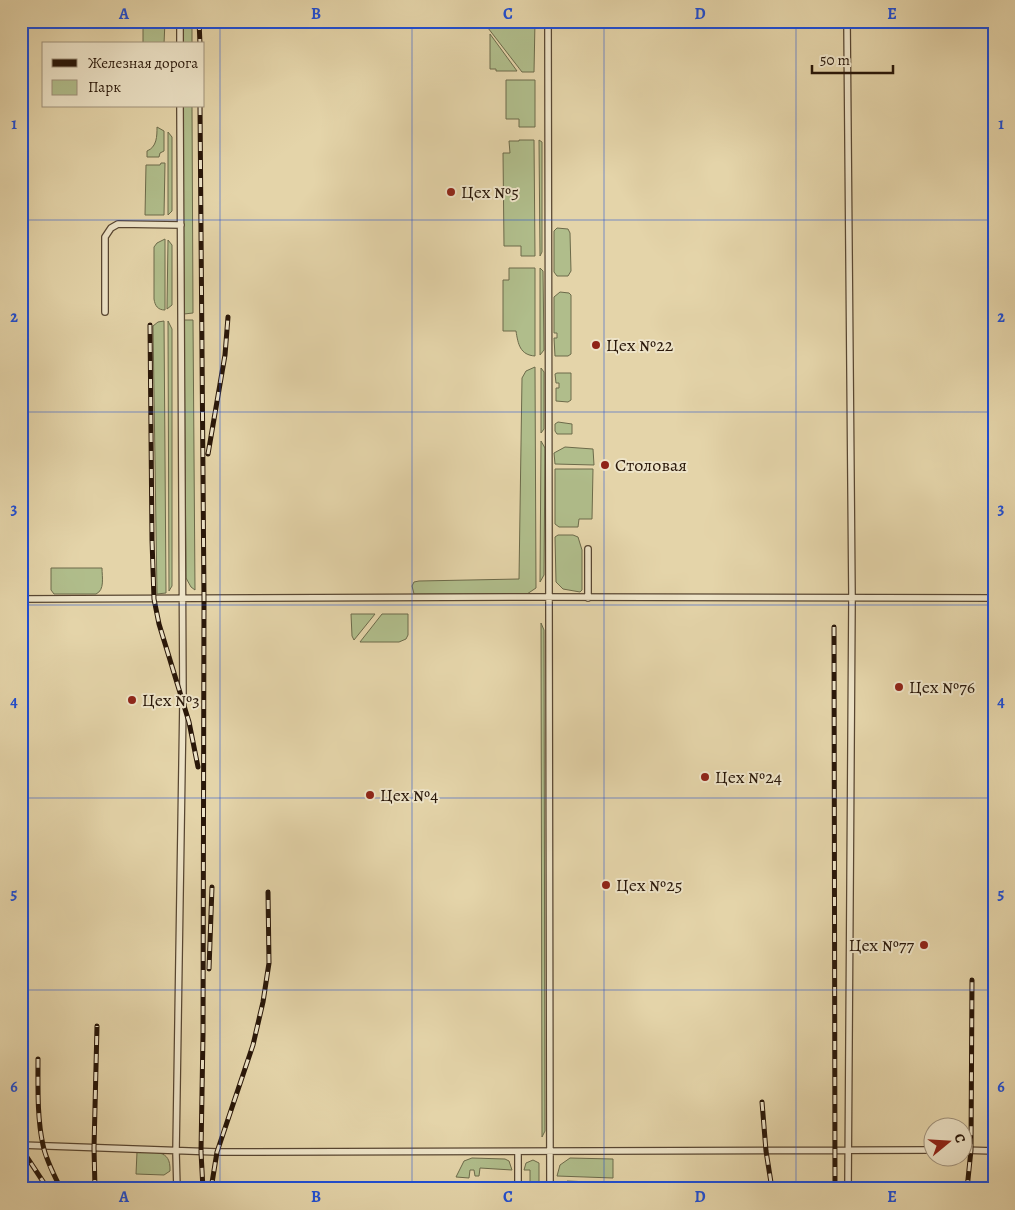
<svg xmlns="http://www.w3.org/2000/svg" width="1015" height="1210" font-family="Alegreya,serif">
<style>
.green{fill:#b0bd8b;stroke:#6c6a4a}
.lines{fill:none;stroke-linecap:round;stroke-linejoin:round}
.service-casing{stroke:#584631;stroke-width:8}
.service{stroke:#ede3c7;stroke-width:5.5}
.rail-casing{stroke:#291709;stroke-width:5}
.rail{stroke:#ede3c7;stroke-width:3;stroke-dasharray:9;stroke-linecap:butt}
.grid{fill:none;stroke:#1d4ed8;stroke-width:1;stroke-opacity:0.55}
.poi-dot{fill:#8f2418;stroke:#ede3c7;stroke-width:2}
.labels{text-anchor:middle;stroke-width:4;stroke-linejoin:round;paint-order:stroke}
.poi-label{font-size:18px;fill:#291709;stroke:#ede3c7;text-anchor:start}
.neatline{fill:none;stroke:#1d4ed8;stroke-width:2}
.grid-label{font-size:16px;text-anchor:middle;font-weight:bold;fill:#1d4ed8}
</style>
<rect width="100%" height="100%" fill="#e4d4a9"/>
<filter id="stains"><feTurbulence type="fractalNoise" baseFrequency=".004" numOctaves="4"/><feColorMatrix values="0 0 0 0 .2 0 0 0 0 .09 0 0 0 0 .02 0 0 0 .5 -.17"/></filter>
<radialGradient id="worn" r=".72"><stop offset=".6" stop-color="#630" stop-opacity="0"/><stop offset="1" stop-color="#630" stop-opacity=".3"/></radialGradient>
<path class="green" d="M143,21H165L164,44H143Z
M183,21H192V44H183Z
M488,21H535L534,72H522L488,28Z
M490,34L517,71H496V69H490Z
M506,80H535V127H519V119H506Z
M183,106H192L193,313L184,314Z
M157,127L164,131V151L160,153L159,157H147V151C157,147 157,136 157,127Z
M168,132L172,137V211L168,215Z
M519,140H534L535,256H521V246H504L503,153H510L509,141H519Z
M539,140L542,142V252L540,256Z
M161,163H165L164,215H145L146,165H160Z
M557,228L568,229L570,233L571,271L568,276H557L554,272V231Z
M165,239V310C158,310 155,306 154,299V247L157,243Z
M168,240L172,245V305L167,309Z
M509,268H535V356C520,355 518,344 516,331H503V280H509Z
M540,268L543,271L544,350L540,355Z
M560,292L569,293L571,295V354L568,356H555L554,338H557V333H554V297Z
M184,320H193L195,590L191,587L186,578Z
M164,321L166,593L157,594L153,326L158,322Z
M168,321L172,329V586L169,591Z
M535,367L536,588L527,594H414L412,586L414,582L419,581L519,579L522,378L526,371Z
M541,368L544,372V429L541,433Z
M557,373H571V400L568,402L556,401V388H559V383H556L555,374Z
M558,422L572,424V434H557L555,431V424Z
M541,441L545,448L544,575L540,582Z
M565,447L593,449L594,465L555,464L554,453Z
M555,469H593L592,519H579L578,527H559L555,524Z
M558,535H573L578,537L582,550V590L580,592L563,589L556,582L555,537Z
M51,568H102C102,577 105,590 96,594H54L51,590Z
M351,614H375L354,640L352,636Z
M382,614H408V635L406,639L399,642H360Z
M541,623L544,630L545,1131L542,1137Z
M137,1152C154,1153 171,1148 170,1171L164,1175L136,1174Z
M472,1158L505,1159L509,1161L512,1170L480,1168L479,1176H475L474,1170H470L469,1178L456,1177L464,1161Z
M570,1158L613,1159V1178L557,1176L560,1165Z
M533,1160L539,1163V1189H530V1170H524L526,1163Z
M567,1181L613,1183V1187L587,1186V1189H566Z"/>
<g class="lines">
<defs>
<path id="service" d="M180,21V44
M548,21L550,1189
M847,21L852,598L848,1189
M105,312V237L111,228L118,224L181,225
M588,598V549
M21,599L539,597L994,598
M21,1145L217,1152L932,1150
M962,1150L994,1151
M177,1189L176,1152L183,701L180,106
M518,1189V1152"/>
</defs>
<use href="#service" class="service-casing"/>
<use href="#service" class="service"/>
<defs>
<path id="rail" d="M199,21L200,44
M200,106L204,599L203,1034L201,1152L203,1189
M150,325L152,540L154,599L159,624L189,722L198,767
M208,454L225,355L228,317
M834,627L835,1189
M209,969L212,887
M38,1059C38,1087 37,1118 43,1145C46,1160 54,1175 61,1189
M762,1102L766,1151L772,1189
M21,1148L48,1189
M21,1174L28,1189
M95,1189L94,1148L97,1026
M211,1189L217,1152L253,1045L263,1002L269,963L268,892
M967,1189L971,1150L972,980"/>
</defs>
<use href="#rail" class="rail-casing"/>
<use href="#rail" class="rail"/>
</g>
<path class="grid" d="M220,21V1189M412,21V1189M604,21V1189M796,21V1189M21,220H994M21,412H994M21,605H994M21,798H994M21,990H994"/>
<g class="poi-dot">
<circle cx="451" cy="192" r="5"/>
<circle cx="596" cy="345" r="5"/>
<circle cx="605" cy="465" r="5"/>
<circle cx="899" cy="687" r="5"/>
<circle cx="132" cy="700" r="5"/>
<circle cx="705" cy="777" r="5"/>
<circle cx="370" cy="795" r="5"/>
<circle cx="606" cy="885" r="5"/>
<circle cx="924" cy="945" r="5"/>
</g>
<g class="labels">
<g class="poi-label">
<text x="461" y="198">Цех №5</text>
<text x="606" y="351">Цех №22</text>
<text x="615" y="471">Столовая</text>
<text x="909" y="693">Цех №76</text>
<text x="142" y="706">Цех №3</text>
<text x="715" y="783">Цех №24</text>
<text x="380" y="801">Цех №4</text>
<text x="616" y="891">Цех №25</text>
<text x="914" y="951" text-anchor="end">Цех №77</text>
</g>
</g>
<rect width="1015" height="1210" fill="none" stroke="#e4d4a9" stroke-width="55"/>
<rect x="42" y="42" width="162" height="65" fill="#ede3c7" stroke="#9f917b"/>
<rect x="52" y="59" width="25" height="8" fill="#291709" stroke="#9f917b"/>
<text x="88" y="68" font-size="15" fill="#291709">Железная дорога</text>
<rect x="52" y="80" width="25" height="15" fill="#b0bd8b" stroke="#9f917b"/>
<text x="88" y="92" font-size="15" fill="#291709">Парк</text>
<g transform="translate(948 1142) rotate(72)"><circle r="24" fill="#ede3c7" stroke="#9f917b"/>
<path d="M0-4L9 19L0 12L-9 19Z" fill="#8f2418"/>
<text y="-8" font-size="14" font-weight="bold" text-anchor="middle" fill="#291709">С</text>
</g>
<path d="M812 65v8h81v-8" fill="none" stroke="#291709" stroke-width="2.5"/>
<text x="820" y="65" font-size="15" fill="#291709" stroke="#ede3c7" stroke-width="4" paint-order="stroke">50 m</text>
<rect x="28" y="28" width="960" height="1154" class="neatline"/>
<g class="grid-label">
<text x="124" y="19">A</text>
<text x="316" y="19">B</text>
<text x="508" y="19">C</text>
<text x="700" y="19">D</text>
<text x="892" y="19">E</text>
<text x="14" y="129">1</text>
<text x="1001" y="129">1</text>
<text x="14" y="322">2</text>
<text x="1001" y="322">2</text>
<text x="14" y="514">3</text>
<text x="1001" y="514">3</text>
<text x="14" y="707">4</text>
<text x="1001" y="707">4</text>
<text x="14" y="899">5</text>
<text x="1001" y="899">5</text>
<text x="14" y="1092">6</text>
<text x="1001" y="1092">6</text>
<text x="124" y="1202">A</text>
<text x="316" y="1202">B</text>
<text x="508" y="1202">C</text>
<text x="700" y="1202">D</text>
<text x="892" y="1202">E</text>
</g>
<rect width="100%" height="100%" filter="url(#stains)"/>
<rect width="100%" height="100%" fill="url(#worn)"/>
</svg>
